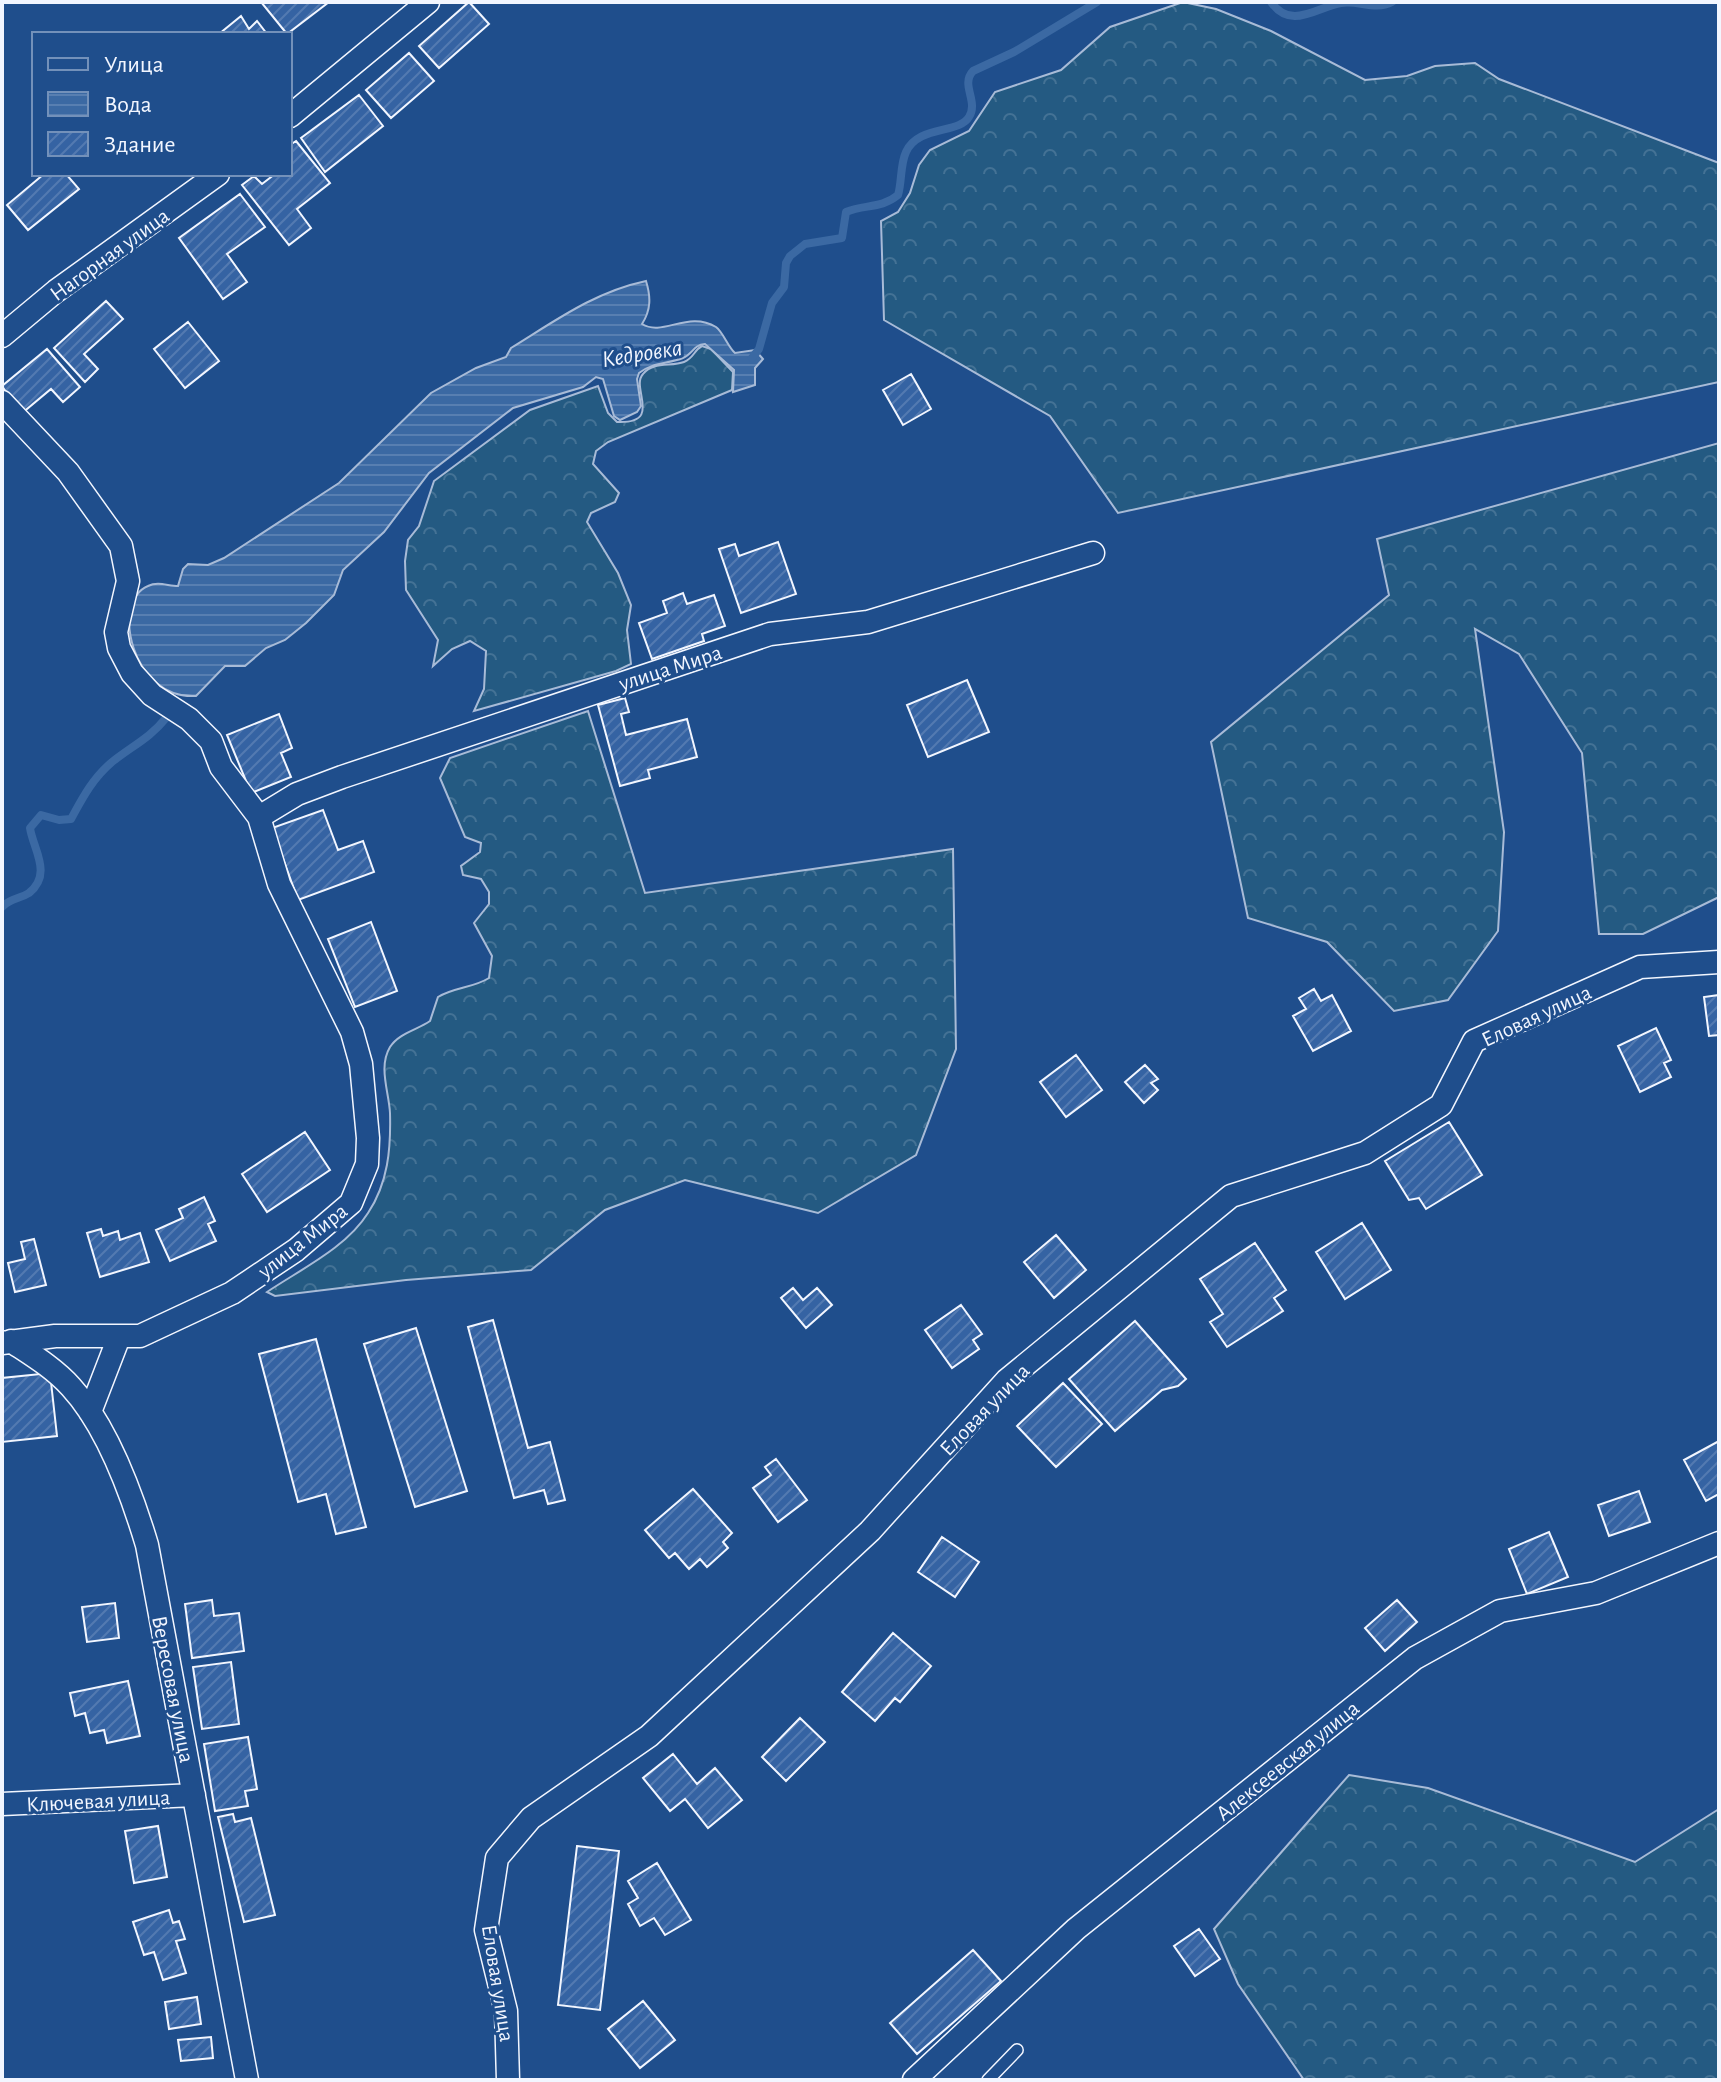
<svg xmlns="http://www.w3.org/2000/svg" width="1721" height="2082" font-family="'Alegreya Sans',sans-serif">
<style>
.forest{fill:url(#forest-crowns);stroke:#a8bbd7;stroke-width:2}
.water{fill:url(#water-rules);stroke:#a8bbd7;stroke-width:2}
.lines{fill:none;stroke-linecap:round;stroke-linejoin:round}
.stream{stroke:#3b69a3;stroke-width:8}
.building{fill:url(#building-hatch);stroke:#f2f6ff;stroke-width:2}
.service-casing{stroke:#f2f6ff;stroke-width:14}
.minor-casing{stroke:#f2f6ff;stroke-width:25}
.service{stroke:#1f4e8c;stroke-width:11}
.minor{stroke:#1f4e8c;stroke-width:22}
.labels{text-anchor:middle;stroke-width:6;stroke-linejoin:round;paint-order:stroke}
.street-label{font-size:22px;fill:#f2f6ff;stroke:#1f4e8c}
.water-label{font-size:24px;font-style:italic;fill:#f2f6ff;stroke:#1f4e8c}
</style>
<defs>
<pattern id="forest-crowns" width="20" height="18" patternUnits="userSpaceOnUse" patternTransform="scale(2)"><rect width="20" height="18" fill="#245a82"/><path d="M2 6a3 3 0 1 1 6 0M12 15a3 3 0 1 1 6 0" fill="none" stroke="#447295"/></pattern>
<pattern id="water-rules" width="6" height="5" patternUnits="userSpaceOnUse" patternTransform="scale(2)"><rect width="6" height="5" fill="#3b69a3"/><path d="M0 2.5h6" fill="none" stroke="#587fb1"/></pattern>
<pattern id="building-hatch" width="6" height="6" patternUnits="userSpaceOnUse" patternTransform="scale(2)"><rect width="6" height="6" fill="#3563a3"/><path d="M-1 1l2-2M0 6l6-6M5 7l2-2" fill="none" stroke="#537ab1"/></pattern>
</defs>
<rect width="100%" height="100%" fill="#1f4e8c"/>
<path class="forest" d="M1183,2L1216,9L1271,31L1365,80L1407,76L1435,66L1475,63L1499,79L1719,163V382L1118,513L1050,416L884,320L881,221L898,212L910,193L919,165L930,150L969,131L995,92L1061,70L1110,27Z
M702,346L711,349L733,372L732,390L608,442L596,451L593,464L619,493L615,502L591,513L587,522L618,573L631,605L627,630L631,664L616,671L474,711L484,689L486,651L470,641L452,649L433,666L438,640L406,590L405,561L408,540L419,526L434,481L530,410L598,386L608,413L617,422C664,424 630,388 643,374C653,361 671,367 684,362C694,358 694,350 702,346Z
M1719,443V897L1643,934H1599L1582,753L1519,654L1475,629L1504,832L1498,931L1448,1000L1394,1011L1327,942L1248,918L1211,742L1389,595L1377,539Z
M588,711L645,893L953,849L956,1049L916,1155L818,1213L685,1180L605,1210L531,1270L406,1280L275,1296L267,1292C301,1269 346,1248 368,1213C388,1183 391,1149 390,1113C389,1092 378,1067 390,1047C399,1033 417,1030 430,1021L438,997C455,987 473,988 489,978L492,956L474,923L489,904V892L481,879L463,875L461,866L480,852L481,843L465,837L440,778L450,758Z
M1349,1775L1428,1788L1635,1862L1719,1809V2080H1304L1238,1984L1214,1929Z"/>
<path class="water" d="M646,281C651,297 651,310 642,324C663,337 688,310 716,327C723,332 728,347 735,353L755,350L763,359L755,368V385L733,392L734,370L705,344C693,345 693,354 683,358C668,364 653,362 639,373L637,379L641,406L637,412L620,420L614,416L603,379L596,377L583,387L513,408L429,473L384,532L343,570L334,595L306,623L285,640L266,648L245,666H225L196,696C132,700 110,602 148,586C158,581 168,586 178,586L183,569L188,564L208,565L224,558L339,483L431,393L476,368L506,357L511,348C555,321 594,292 646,281Z"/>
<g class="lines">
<path class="stream" d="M1271,2C1291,31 1317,7 1341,3C1359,0 1375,11 1392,2
M752,358L759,349L772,303L784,287L786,263L790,256L805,244L842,238L846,212C865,204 881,209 898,195C902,182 900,165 906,152C918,125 959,134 969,117C979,101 960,85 973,71L1014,52L1097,2
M2,907C10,898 20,899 29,893C53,874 33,849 30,828L41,815L59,820L71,819C83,797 93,778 112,762C132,746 150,738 166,718"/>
</g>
<path class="building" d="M261,2H329L287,34Z
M469,2L489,24L439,68L419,46Z
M241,16L249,29L257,21L267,34H219Z
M409,53L434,81L391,118L366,90Z
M359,95L383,126L325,172L301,138Z
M296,141L330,183L297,209L311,228L289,245L242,185L254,176L262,184L275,174H290V145Z
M44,174H66L79,189L28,230L7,205Z
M240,194L265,227L227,254L247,282L223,299L179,238Z
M106,301L123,319L84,354L98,369L85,382L54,348Z
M188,322L219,361L185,388L154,349Z
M47,349L80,387L63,402L51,389L21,414L2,386Z
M911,374L931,409L903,425L883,390Z
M778,542L796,594L741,613L719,549L735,544L739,556Z
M683,593L687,604L714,595L725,626L702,634L704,641L652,659L639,623L667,613L663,601Z
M967,680L989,732L928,757L907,705Z
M625,698L629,712L621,714L626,735L687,719L697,757L648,770L650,778L620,786L598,705Z
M279,714L292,748L281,753L291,777L251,793L227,735Z
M323,810L338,850L363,841L374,872L298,900L272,828Z
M371,922L397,991L355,1007L328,939Z
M1314,989L1321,1001L1332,995L1351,1031L1313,1051L1293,1016L1306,1009L1299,998Z
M1719,995V1035L1709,1036L1704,997Z
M1656,1028L1671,1060L1664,1063L1671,1077L1640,1092L1618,1046Z
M1076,1055L1102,1090L1066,1117L1040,1082Z
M1145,1065L1158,1079L1151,1083L1158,1090L1144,1103L1125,1082Z
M1449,1122L1482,1175L1426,1209L1419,1198L1409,1200L1385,1161Z
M305,1132L330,1170L267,1212L242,1174Z
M204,1197L215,1221L208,1224L216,1241L170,1261L156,1230L183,1218L179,1209Z
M1362,1223L1391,1270L1345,1299L1316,1252Z
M101,1229L103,1236L118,1231L120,1240L140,1233L149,1262L100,1277L87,1233Z
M1056,1235L1086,1270L1054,1298L1024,1262Z
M34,1239L46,1285L15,1292L8,1263L25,1259L21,1242Z
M1255,1243L1286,1290L1274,1298L1283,1311L1227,1347L1210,1322L1223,1314L1200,1279Z
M793,1288L803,1300L817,1288L832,1305L806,1328L781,1298Z
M961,1305L982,1334L973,1340L979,1349L952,1368L925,1330Z
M493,1320L528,1448L550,1442L565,1500L548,1504L544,1490L514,1498L468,1327Z
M1135,1321L1186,1379L1178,1386L1162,1390L1115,1431L1069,1379Z
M416,1328L467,1491L415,1507L364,1344Z
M316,1339L366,1527L336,1534L326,1494L298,1502L259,1354Z
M50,1373L57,1436L2,1442V1378Z
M1063,1383L1102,1424L1056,1467L1017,1426Z
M1719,1441V1494L1706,1501L1684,1460Z
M776,1459L807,1500L778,1522L753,1488L771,1475L765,1467Z
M693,1489L732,1533L723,1542L728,1548L707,1567L700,1559L689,1569L675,1553L669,1558L645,1530Z
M1639,1491L1650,1522L1609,1536L1598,1505Z
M1549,1532L1568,1577L1527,1594L1509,1549Z
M942,1537L979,1562L955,1597L918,1572Z
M212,1600L214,1616L239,1613L244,1651L192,1658L185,1604Z
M1397,1600L1417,1622L1385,1651L1365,1628Z
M115,1603L119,1638L87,1642L82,1607Z
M893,1633L931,1666L900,1702L895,1698L875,1721L842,1692Z
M231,1662L239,1724L202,1729L193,1667Z
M128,1681L140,1736L107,1743L104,1730L90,1733L85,1713L75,1716L70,1693Z
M800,1718L825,1742L786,1781L762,1757Z
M248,1737L257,1789L245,1791L248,1806L215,1811L204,1744Z
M673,1754L697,1784L715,1768L742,1800L708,1828L685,1799L670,1811L643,1778Z
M233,1814L235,1822L251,1818L275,1915L244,1922L218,1817Z
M158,1826L167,1877L134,1883L125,1831Z
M577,1846L619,1851L600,2010L558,2005Z
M657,1863L691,1920L665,1935L654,1918L640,1926L628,1904L638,1898L628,1881Z
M169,1910L173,1923L179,1921L185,1939L176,1941L186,1973L163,1980L154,1952L144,1955L133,1922Z
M1199,1929L1220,1959L1195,1976L1174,1946Z
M973,1950L1001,1981L917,2054L890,2023Z
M197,1997L201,2024L169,2029L165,2002Z
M643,2001L675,2040L640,2068L608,2029Z
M211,2037L213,2058L181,2061L178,2040Z"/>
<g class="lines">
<defs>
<path id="service" d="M988,2080L1017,2050"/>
<path id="minor" d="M290,116L428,2
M2,336L56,291L218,174
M2,402L68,472L121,546L128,581L116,632L119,648L132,673L152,695L189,719L211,741L221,767L259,817L279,884L352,1032L361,1064L368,1138L367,1164L351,1203L296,1250L232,1293L140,1336H55L2,1343
M259,817L297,794L342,777L770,634L868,622L1093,553
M11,1341C32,1355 54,1368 71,1387C107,1426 132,1495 147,1545L247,2080
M90,1412L119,1337
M2,1804L194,1795
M508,2080L506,2011L486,1930L497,1858L531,1818L649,1736L870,1531L1007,1380L1231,1196L1365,1153L1441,1105L1474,1041L1640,967L1719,962
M914,2080L1076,1929L1415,1658L1500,1611L1596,1593L1719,1543"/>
</defs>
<use href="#service" class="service-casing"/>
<use href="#minor" class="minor-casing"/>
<use href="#service" class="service"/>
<use href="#minor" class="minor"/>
</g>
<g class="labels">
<g class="street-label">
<text transform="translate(109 254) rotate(-36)" y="8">Нагорная улица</text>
<text transform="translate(670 667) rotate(-18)" y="8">улица Мира</text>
<text transform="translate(1536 1015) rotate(-25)" y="8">Еловая улица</text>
<text transform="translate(302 1240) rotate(-38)" y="8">улица Мира</text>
<text transform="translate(984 1409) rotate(-46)" y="8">Еловая улица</text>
<text transform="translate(174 1689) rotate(79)" y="8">Вересовая улица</text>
<text transform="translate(1287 1760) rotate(-39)" y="8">Алексеевская улица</text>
<text transform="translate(98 1800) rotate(-3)" y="8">Ключевая улица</text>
<text transform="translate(499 1983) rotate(81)" y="8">Еловая улица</text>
</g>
<g class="water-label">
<text transform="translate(642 353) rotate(-9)" y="8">Кедровка</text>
</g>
</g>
<rect width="1721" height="2082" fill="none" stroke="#f2f6ff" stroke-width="8"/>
<rect x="32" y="32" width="260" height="144" fill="#1f4e8c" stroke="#7391ba" stroke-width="2"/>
<rect x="48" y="58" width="40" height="12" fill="#1f4e8c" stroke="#7391ba" stroke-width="2"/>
<text x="104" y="72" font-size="24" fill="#f2f6ff">Улица</text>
<rect x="48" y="92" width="40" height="24" fill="url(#water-rules)" stroke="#7391ba" stroke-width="2"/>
<text x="104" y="112" font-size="24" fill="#f2f6ff">Вода</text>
<rect x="48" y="132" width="40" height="24" fill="url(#building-hatch)" stroke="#7391ba" stroke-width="2"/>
<text x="104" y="152" font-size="24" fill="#f2f6ff">Здание</text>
</svg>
